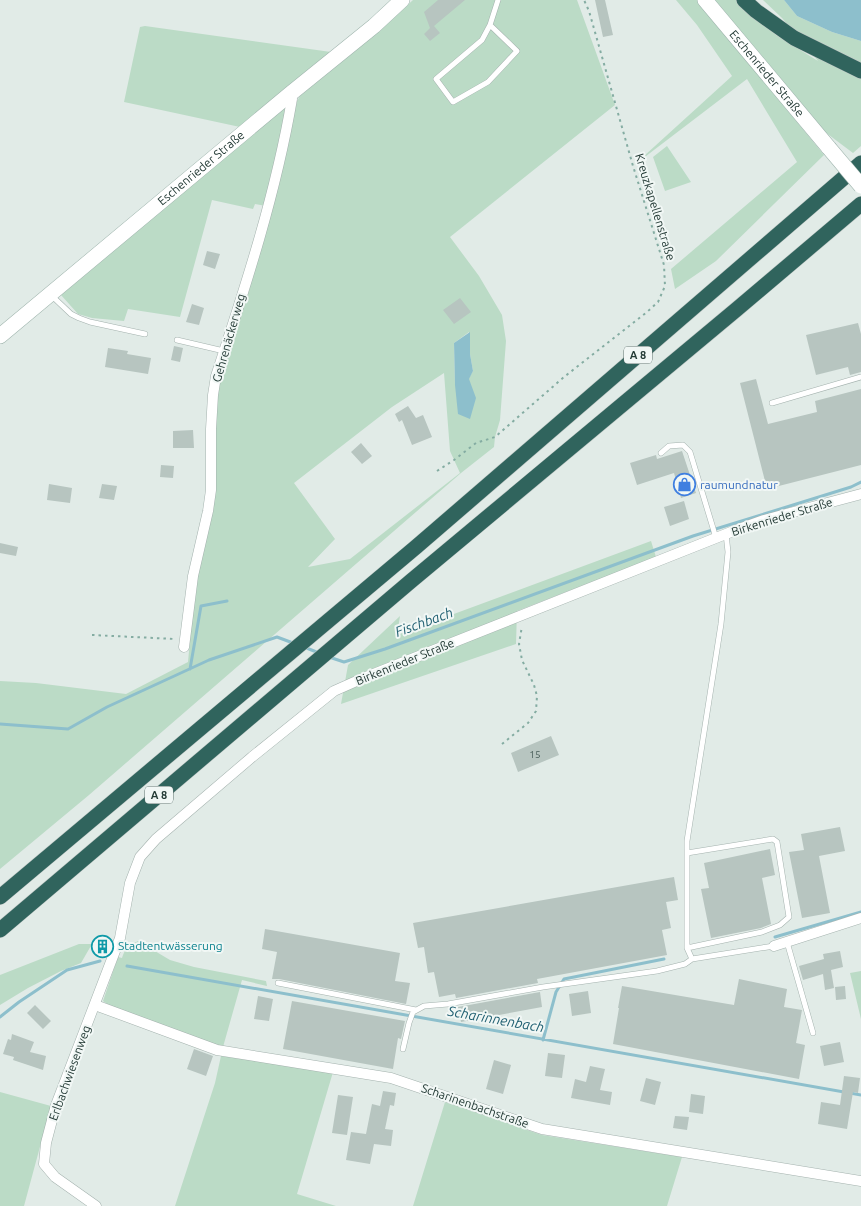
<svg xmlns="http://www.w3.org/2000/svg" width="861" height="1206" font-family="Ubuntu,sans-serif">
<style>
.green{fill:#bbdbc6;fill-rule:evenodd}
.water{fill:#8dbfcc}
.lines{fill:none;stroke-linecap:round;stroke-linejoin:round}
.stream{stroke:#8dbfcc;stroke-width:3}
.building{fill:#b7c5c0}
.lane-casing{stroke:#a4b2ae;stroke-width:6}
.street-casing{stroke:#a4b2ae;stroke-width:11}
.secondary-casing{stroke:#a1b6af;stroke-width:16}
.highway-casing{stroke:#c1c8c6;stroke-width:16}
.path{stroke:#84aca2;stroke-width:2;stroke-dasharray:2.5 4;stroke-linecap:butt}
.lane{stroke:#fff;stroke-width:5}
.street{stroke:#fff;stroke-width:10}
.secondary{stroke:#fff;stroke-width:15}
.highway{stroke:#30645d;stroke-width:15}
.secondary-bridge-casing{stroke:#a1b6af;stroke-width:16;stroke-linecap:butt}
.secondary-bridge{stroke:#fff;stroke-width:15}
.labels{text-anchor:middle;stroke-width:4;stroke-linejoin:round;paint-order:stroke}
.number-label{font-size:10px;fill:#485d58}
.shield{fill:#f1f7f5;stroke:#61736f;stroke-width:1}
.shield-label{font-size:11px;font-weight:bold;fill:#233a35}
.street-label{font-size:12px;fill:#233a35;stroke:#f1f7f5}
.shop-label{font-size:12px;fill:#366cbe;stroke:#f1f7f5;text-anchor:start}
.culture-label{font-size:12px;fill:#0d838f;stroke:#f1f7f5;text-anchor:start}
.water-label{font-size:14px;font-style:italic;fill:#216072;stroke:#f1f7f5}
</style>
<rect width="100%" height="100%" fill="#e1ebe7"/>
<path class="green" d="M413,0H577L615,105L450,237L479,276L502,315L506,341L500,420L495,437L494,447L461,473L89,795L0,869V681L36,683L126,694L188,662L196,575L220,377L289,139L297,101L300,96L384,27ZM469,332L470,354L473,371L469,378L455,385L454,343ZM444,373L450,451L460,473L350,559L308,567L335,539L294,483L392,407Z
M676,0H697L824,155L716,261L675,289L671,269L797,162L747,79L633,166L732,76L697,25Z
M711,0H737L776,35L818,61L782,18L763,0H784L797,16L832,32L861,41V146L853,153L817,126Z
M145,26L331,52L240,127L124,102L140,27Z
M285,107L287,111L266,206L255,204L253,209L212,200L180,317L128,309L124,321L92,318L78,314L61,295Z
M667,146L691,182L665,191L653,157Z
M651,541L656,557L517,611L516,644L341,704L348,665L400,616L397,635Z
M138,941L170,960L194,967L266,981L267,986L242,980L223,1047L110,1006L103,1001L118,957L122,958C126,947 128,946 138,941Z
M79,944H92L81,963L61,971L28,988L0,1005V975Z
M861,971V1019L850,973Z
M221,1056L333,1072L297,1194L336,1206H175L215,1083Z
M0,1092L51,1106L24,1206H0Z
M445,1102L542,1135L682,1157L667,1206H413Z"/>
<path class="water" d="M784,0H861V41L832,32L797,16Z
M470,332V354L473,371L469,379L476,398L470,419L458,414L455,385L454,343Z"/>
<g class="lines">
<path class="stream" d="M304,647L319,653
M329,657L344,662L385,649L693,536L851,487L861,482
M190,669L201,606L227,601
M0,724L68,729L107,707L209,660L277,637L293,643
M775,937L861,912
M127,966L861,1095
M0,1017L19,1002L67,970L100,961
M543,1040L556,992L564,979L664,959"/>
</g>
<path class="building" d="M438,0H465L434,26L440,33L430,41L424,34L430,28L424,12Z
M595,0H605L613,35L603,37Z
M207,251L220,254L215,269L203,265Z
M460,298L471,312L454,324L443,310Z
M192,304L204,308L199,325L186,322Z
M858,323L861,334V372L850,375L848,367L816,375L806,335Z
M174,346L183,348L180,362L171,360Z
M108,348L128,351L127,354L151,358L148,374L105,367Z
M756,379L768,424L817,412L815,401L861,389V465L767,489L740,383Z
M408,406L416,418L423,415L432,437L412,445L402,420L399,422L395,414Z
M193,430L194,448H173V431Z
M361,443L372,456L362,464L351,452Z
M682,451L696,493L681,498L674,473L637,485L630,463L656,455L657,459Z
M161,465L174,466L173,478L160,477Z
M49,484L72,488L70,503L47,500Z
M102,484L117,486L114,500L99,498Z
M684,501L689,519L670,526L664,507Z
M0,543L18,547L16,556L0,553Z
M551,736L559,755L518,772L511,753Z
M840,827L845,851L819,856L830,913L802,918L789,852L804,850L801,834Z
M770,849L775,875L762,878L771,924L761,928L711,938L701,889L709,888L704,863Z
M674,877L678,900L666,902L671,928L662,930L667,955L537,979L538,983L456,998L455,994L439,997L434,972L428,973L424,947L418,948L413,923Z
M265,929L400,953L395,981L410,983L406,1004L279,979H272L277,952L262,949Z
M840,951L843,967L831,970L834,988L825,990L823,974L803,980L799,966L824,959L823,954Z
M739,979L787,989L784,1007L802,1010L796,1043L805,1045L799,1079L613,1044L619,1008H618L622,986L734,1005Z
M845,986L846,999L836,1000L835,987Z
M588,991L591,1013L572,1016L569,994Z
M540,992L542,1007L461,1022L458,1007Z
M258,996L273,999L269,1021L254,1019Z
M292,1001L405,1021L401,1039L398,1038L393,1069L283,1049Z
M35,1005L51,1021L43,1029L27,1013Z
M12,1034L34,1042L30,1052L46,1056L43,1070L13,1060L14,1057L3,1054L8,1039L11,1040Z
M840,1042L844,1062L824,1066L820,1046Z
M194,1049L213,1056L206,1076L187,1069Z
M548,1053L565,1055L562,1078L545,1076Z
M494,1060L511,1065L503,1094L486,1089Z
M590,1066L605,1069L600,1090L612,1092L610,1105L571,1098L575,1079L586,1082Z
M844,1076L860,1078L858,1093L853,1092L847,1129L818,1124L821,1102L840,1105Z
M646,1078L661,1082L655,1105L640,1101Z
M383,1091L396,1093L394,1106L390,1105L385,1129L393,1130L391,1146L374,1144L370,1164L346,1160L351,1132L366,1134L372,1104L380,1106Z
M691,1094L705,1096L703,1114L689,1112Z
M338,1095L353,1097L347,1135L332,1133Z
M675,1116L689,1117L687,1130L673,1128Z"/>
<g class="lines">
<defs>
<path id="lane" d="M490,25L517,51L488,82L453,102L436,79L482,40L490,25L498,0
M52,296L71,314L79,318L90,322L145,334
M177,340L224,351
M772,403L861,377
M661,453L669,446L683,445L690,452L716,538
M787,942L813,1033
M687,948L762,932L780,925L789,917L777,842L773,839L687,853
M692,959L687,948V841L721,624L728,552L726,534
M278,983L416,1010
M403,1049L409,1023L413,1012L424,1006L448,1004L543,987L657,971L685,964L692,959L774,946"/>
<path id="street" d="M184,647L193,576L208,511L211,490V429L213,395L216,376C246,285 276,193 292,99L290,94
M774,946L861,918
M95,1005L217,1050L391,1078L542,1129L861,1181
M96,1206L55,1177L44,1164L46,1143L56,1105L120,938L130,883L140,857L156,839L252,757L334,691L361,679L736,530L764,520L861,494"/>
<g id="secondary">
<path id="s1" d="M705,0L829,148"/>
<path id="s2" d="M0,336L290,94L374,26L402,0"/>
</g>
<path id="highway" d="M744,0L756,11L794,38L861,71
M0,897L416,547L861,163
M0,930L411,581L737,309L861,204"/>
</defs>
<use href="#lane" class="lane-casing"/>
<use href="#street" class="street-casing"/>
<use href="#secondary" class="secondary-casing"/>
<use href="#highway" class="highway-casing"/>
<path class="path" d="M437,471L454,460L476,443L495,437L564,377L647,312L658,302L665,286L664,265L633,166L589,11L584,0
M92,635L175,639
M502,744L528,723L536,711L537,696L534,685L522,660L519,644L522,626"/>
<use href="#lane" class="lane"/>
<use href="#street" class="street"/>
<use href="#secondary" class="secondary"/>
<use href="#highway" class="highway"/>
<defs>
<path id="secondary-bridge" d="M829,148L861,186"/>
</defs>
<use href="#secondary-bridge" class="secondary-bridge-casing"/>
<use href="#secondary-bridge" class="secondary-bridge"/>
</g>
<defs>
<symbol id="shop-ring" viewBox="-11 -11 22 22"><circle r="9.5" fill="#f1f7f5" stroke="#3f7fe0" stroke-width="1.5"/><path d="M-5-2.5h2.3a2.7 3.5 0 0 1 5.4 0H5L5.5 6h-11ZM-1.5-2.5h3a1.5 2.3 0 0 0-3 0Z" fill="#3f7fe0"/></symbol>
<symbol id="building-ring" viewBox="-11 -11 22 22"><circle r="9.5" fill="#f1f7f5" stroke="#0f9aa8" stroke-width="1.5"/><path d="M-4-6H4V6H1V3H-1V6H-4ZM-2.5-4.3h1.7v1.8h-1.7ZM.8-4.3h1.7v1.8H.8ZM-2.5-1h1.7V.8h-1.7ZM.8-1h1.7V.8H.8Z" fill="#0f9aa8"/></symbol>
</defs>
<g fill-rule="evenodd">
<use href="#shop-ring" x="672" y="472" width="25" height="25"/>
<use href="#building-ring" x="90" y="934" width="25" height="25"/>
</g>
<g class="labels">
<g class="number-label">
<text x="535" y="758">15</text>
</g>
<g class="shield">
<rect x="624" y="346.5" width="28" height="17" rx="4"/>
<rect x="145" y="786.5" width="28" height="17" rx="4"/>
</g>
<g class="shield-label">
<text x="638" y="359">A 8</text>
<text x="159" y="799">A 8</text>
</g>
<g class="street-label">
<text dy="4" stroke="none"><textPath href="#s1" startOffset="96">Eschenrieder Straße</textPath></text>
<text dy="4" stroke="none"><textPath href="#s2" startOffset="262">Eschenrieder Straße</textPath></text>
<text transform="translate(655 207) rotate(73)" y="4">Kreuzkapellenstraße</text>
<text transform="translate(229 338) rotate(-74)" y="4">Gehrenäckerweg</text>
<text transform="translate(782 517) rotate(-17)" y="4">Birkenrieder Straße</text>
<text transform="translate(405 662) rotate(-22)" y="4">Birkenrieder Straße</text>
<text transform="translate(70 1073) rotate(-70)" y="4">Erlbachwiesenweg</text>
<text transform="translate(475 1106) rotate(19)" y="4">Scharinenbachstraße</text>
</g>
<g class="shop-label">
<text x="700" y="489">raumundnatur</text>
</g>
<g class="culture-label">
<text x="118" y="950">Stadtentwässerung</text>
</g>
<g class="water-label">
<text transform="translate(424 622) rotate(-20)" y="5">Fischbach</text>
<text transform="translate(496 1019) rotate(10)" y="5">Scharinnenbach</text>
</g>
</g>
</svg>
